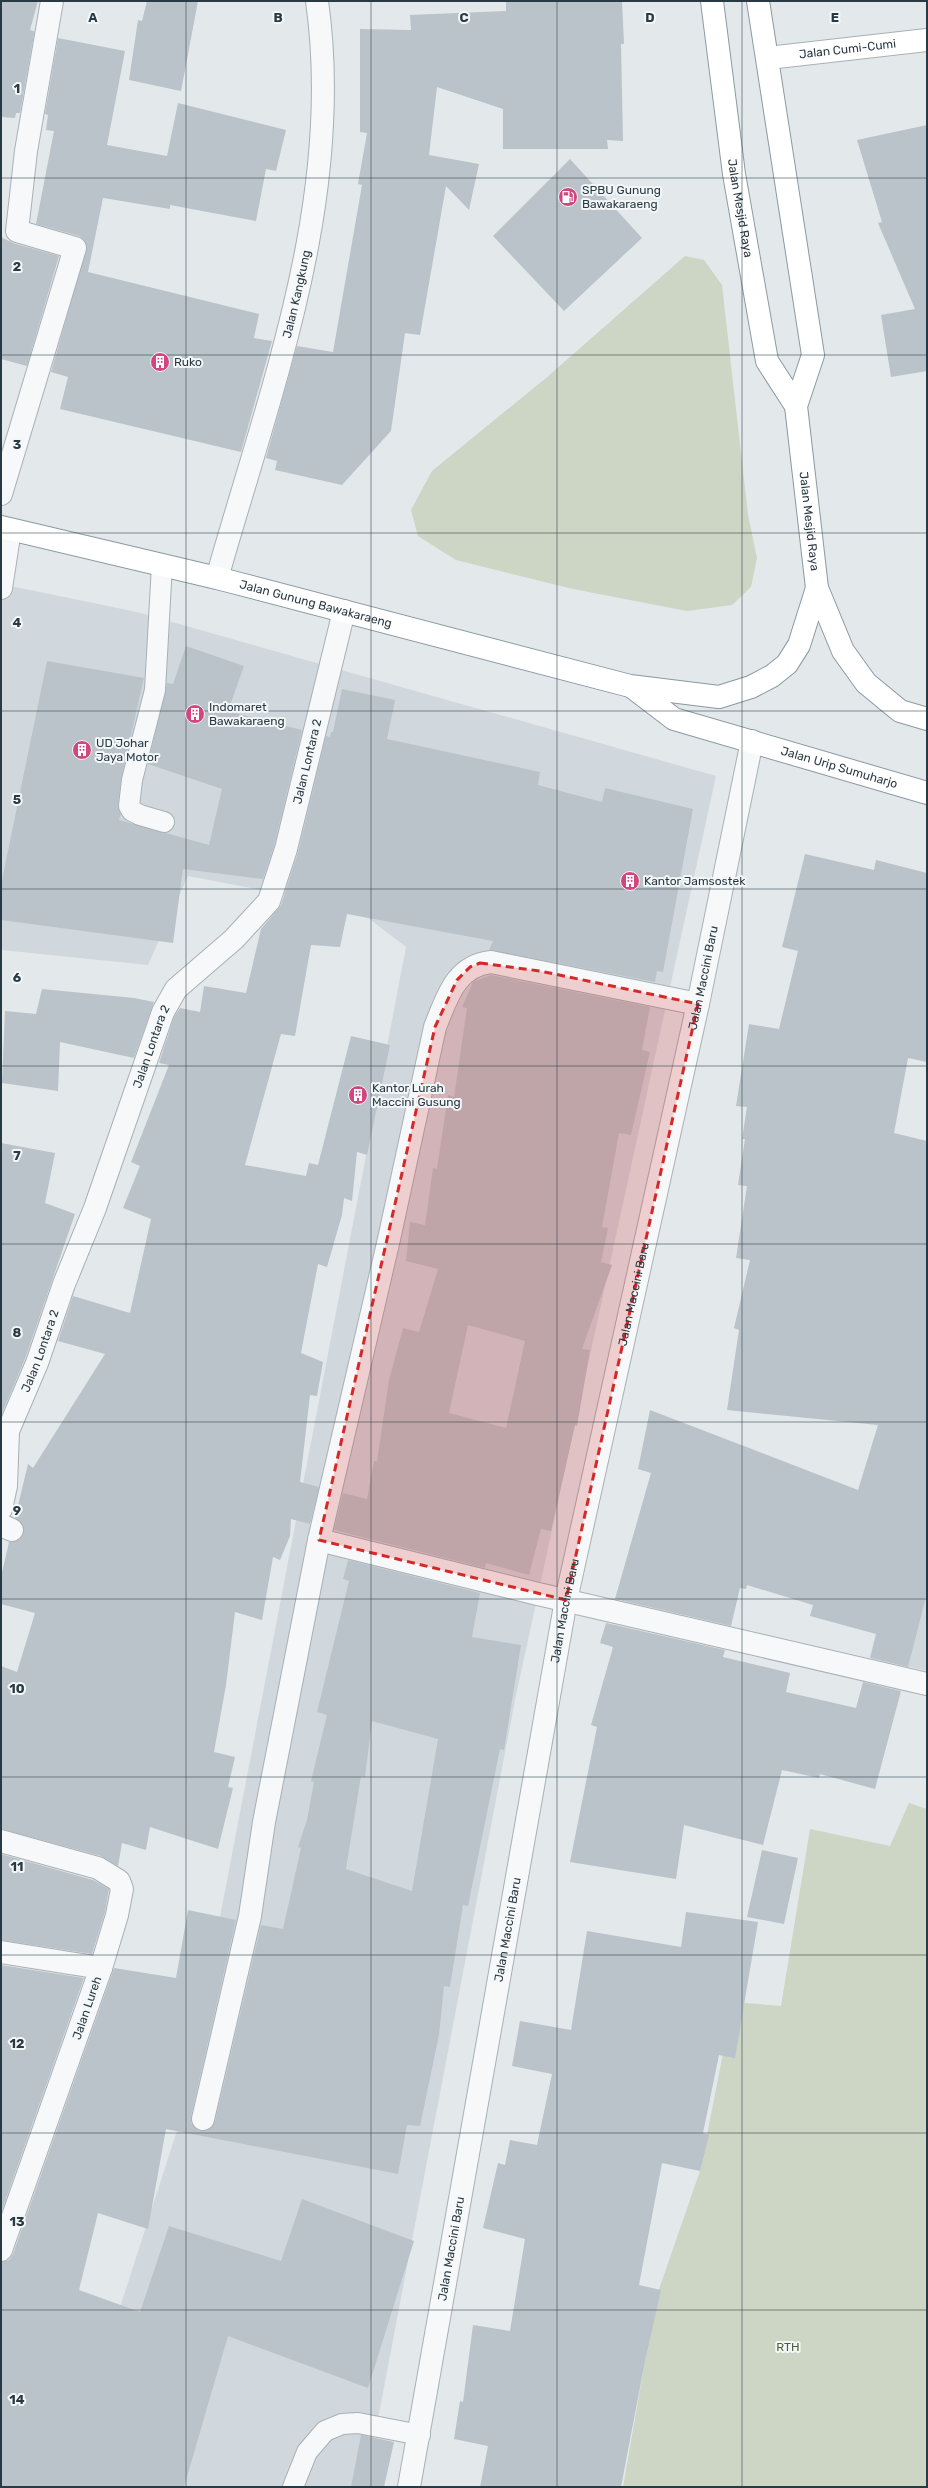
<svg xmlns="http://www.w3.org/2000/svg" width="928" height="2488" font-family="Rubik,sans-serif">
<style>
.built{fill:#d1d8dd}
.green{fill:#cdd5c4}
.building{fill:#bac3c9;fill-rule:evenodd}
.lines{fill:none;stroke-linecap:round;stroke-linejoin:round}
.lane-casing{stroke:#a8b0b6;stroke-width:22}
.street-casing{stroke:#a8b0b6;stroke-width:24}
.secondary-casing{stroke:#a8b0b6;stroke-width:24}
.highway-casing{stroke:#8a9aa2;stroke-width:24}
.lane{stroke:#f6f8f9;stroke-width:20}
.street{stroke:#f6f8f9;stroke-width:22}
.secondary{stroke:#fff;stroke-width:22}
.highway{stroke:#fff;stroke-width:22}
.marked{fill:#d62828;fill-opacity:0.2;stroke:#d62828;stroke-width:3;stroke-dasharray:8 5;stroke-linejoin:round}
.grid{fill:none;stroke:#2a3a44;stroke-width:1;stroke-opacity:0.55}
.labels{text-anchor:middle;stroke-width:4;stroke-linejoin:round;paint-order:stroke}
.street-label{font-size:12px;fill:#2a3a44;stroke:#f3f7f8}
.poi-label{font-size:12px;fill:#2a3a44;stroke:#f3f7f8;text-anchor:start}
.park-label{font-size:12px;fill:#496037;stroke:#f3f7f8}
.grid-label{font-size:13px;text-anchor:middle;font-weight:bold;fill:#2a3a44;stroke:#f3f7f8;stroke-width:4;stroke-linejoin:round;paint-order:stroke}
</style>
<rect width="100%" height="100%" fill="#e3e8eb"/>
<path class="built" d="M1,584L137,612L716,776L515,1700L365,2487H62L182,2115L406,947L355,908L188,876L148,965L1,950Z
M927,1520V1671L896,1664Z"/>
<path class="green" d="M685,256L704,260L722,285L748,515L757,558L751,587L732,605L687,611L573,589L456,560L418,536L411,510L432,471L546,378Z
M909,1803L927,1809V2487H623L656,2298L700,2171L733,2002L781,2006L810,1829L890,1846Z"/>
<path class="building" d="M1,1H38L30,30L34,31V34L20,113H16L15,118L1,117Z
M147,1H198L181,91L129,80L138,20L142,21Z
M506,1H622L624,44H621L623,141L607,140L608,149H503V109L437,87L429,155L479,164L469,210L446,186L420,335L405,333L391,431L342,485L275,470L277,461L266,458L297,346L333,352L362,185L358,184L367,133L360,132V29L411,30L410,15L506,11Z
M58,38L125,51L107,145L167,156L178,103L286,130L276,171L266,169L256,221L170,205V209L103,198L88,272L259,314L254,338L272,341L241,452L60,409L68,377L51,372L87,246L84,240L79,236L36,224L54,131L46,130L48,115L45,114Z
M927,125V371L891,377L881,315L915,309L878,223L882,222L857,140Z
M570,159L642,238L564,311L493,236Z
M1,237L13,243L59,256L27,366L1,359Z
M186,646L244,666L228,711L302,730L274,846L263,879L183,869L173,943L1,920V885L47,661L144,678L121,779L118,805L121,814L119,820L209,845L222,789L148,764L167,683L173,684Z
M342,689L395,700L387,739L540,772L538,785L602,802L605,788L693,809L663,972L657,971L655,982L489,950L493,941L347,914L340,947L311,945L295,1036L281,1034L245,1165L306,1176L309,1163L318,1165L351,1036L390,1045L367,1155L357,1152L352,1201L344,1198L342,1215L327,1267L318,1264L301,1353L323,1362L317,1396L310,1395L300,1482L319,1487L310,1524L291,1519L290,1536L280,1560L273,1557L262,1620L235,1612L226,1685L214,1752L235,1757L228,1787L233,1788L218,1849L150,1827L146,1850L122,1843L118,1866L101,1856L1,1829V1666L17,1672L35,1613L1,1604V1577L9,1542L19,1540L23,1535L22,1523L15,1518L28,1464L33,1468L105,1354L58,1341L73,1296L130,1313L151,1219L123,1208L140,1166L131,1162L169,1065L159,1063L174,1017L180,1008L200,1012L204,986L246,993L261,929L281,905L298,853L326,736L330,737L331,732H333Z
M805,854L874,870L876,860L927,873V1062L908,1058L894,1133L927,1141V1593L908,1667L870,1658L876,1634L810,1616L813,1605L747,1585L746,1589L740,1588L731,1626L615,1599L651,1473L638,1469L650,1410L858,1490L878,1425L727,1410L739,1330L734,1328L750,1260L736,1258L747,1186L738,1185L745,1139H742L747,1107L736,1106L749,1024L779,1029L798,951L782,947Z
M491,975L650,1007L642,1050L650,1052L631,1135L619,1133L602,1227L608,1228L601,1262L612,1265L582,1349L590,1350L577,1426L575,1425L551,1531L541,1529L529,1575L486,1563L485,1568L334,1530L343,1493L367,1499L374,1461H377L389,1380L403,1328L419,1332L438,1269L406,1261L410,1222L425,1225L433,1168L437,1169L448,1095L454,1097L467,1008L462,1007L473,982ZM468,1325L525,1341L506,1428L449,1413Z
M42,989L134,998L154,1002L134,1058L60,1042L58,1091L2,1083L5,1011L36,1014Z
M1,1143L55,1153L45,1203L75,1214L25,1359L1,1416Z
M348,1560L480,1593L472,1637L521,1645L504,1750L500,1749L468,1906L463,1905L450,1987L444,1986L439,2035L420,2126L407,2125L398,2174L166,2129L148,2229L98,2213L79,2290L140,2312L169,2226L281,2261L302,2199L414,2241L368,2388L228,2336L184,2487H1V2262L9,2260L13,2254L114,1968L176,1978L188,1910L236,1920L191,2116V2123L200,2131H207L215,2122L261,1925L283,1929L301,1848L298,1847L307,1820L314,1782L311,1781L327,1715L317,1712L349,1581L343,1579ZM372,1721L438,1739L412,1891L346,1869L361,1776L365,1777Z
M606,1623L725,1650L723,1657L790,1673L786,1692L856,1708L863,1682L901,1691L875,1789L820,1774L819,1778L782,1770L763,1845L684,1825L676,1879L570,1862L597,1727L591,1725L613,1647L600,1643Z
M762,1850L798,1858L784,1924L747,1917Z
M1,1854L93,1880L109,1889L105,1912L92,1954L1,1940Z
M686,1912L758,1922L735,2058L719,2055L703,2133L709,2135L700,2171L662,2163L639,2285L661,2290L645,2361L621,2487H480L488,2446L454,2439L460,2401L463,2402L473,2325L510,2331L525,2239L483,2228L498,2163L505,2165L510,2140L537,2145L552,2074L512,2066L520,2021L571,2030L587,1931L681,1947Z
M1,1965L84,1978L1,2213Z
M361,2435L394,2442L384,2487H351Z"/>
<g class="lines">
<defs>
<path id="lane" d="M162,565L155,690L132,780L129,806L132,811L140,815L164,822
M293,2487L307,2452L325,2431L342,2424L358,2423L420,2435"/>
<g id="street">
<path d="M1,494L75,248L17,231L26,151L52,1"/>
<path id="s1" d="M217,578C270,391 345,198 317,1"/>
<path d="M1,588L10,530"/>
<path id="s2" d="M1,1509L6,1486L8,1431L37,1363L64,1284L95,1208L163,1012L176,989L234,939L269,901L286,849L344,611"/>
<path d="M1,1525L12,1530"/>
<path d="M319,1540L538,1594L927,1684"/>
<path d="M1,1841L98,1868L119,1881L122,1889L117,1915L101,1968L1,2250"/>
<path d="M1,1952L101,1968"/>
<path d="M203,2119L250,1916L264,1822L319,1540L389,1239L435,1027C447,998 455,966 491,962L698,1004"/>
<path id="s3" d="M409,2487L566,1600L698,1004L752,741"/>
</g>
<g id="secondary">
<path id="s4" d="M768,58L927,40"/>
</g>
<g id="highway">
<path id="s5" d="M712,1L734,174L767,361L796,406"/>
<path id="s6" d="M758,1L813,355L796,406L817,588L843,651L866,683L900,711L927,719"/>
<path id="s7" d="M1,527L217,578L630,686L719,697L751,687L772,676L787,664L799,645L817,588"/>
<path id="s8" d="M632,687L674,719L927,793"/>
</g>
</defs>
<use href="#lane" class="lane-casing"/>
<use href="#street" class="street-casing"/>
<use href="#secondary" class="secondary-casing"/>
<use href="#highway" class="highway-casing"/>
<use href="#lane" class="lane"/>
<use href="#street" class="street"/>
<use href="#secondary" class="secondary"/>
<use href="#highway" class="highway"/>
</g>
<path class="marked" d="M480,963L540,971L698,1004L566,1600L319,1540L435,1027L457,980L470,967Z"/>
<path class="grid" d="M186,1V2487M371,1V2487M557,1V2487M742,1V2487M1,178H927M1,355H927M1,533H927M1,711H927M1,889H927M1,1066H927M1,1244H927M1,1422H927M1,1599H927M1,1777H927M1,1955H927M1,2133H927M1,2310H927"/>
<defs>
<symbol id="fuel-disc" viewBox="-11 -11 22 22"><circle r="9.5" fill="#d24680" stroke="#f3f7f8"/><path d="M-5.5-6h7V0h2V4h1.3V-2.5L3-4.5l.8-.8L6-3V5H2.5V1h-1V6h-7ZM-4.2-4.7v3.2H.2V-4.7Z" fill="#fff"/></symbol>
<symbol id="building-disc" viewBox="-11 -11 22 22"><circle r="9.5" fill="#d24680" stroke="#f3f7f8"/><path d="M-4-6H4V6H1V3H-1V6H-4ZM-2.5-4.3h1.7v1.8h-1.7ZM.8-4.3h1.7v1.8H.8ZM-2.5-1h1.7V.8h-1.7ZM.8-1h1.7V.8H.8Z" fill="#fff"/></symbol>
</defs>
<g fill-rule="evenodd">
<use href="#fuel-disc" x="557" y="186" width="22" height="22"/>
<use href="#building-disc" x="149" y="351" width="22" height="22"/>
<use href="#building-disc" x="184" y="703" width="22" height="22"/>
<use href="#building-disc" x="71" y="739" width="22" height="22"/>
<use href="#building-disc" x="619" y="870" width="22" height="22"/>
<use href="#building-disc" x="347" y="1084" width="22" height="22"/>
</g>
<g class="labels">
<g class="street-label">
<text dy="4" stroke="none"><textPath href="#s4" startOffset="80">Jalan Cumi-Cumi</textPath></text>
<text dy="4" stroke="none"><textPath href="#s5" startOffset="209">Jalan Mesjid Raya</textPath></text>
<text dy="4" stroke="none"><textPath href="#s1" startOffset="295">Jalan Kangkung</textPath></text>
<text dy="4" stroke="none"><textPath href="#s6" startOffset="528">Jalan Mesjid Raya</textPath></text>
<text dy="4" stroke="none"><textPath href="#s7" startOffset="324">Jalan Gunung Bawakaraeng</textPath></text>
<text dy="4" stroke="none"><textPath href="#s2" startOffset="825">Jalan Lontara 2</textPath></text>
<text dy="4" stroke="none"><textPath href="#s8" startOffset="225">Jalan Urip Sumuharjo</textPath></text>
<text dy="4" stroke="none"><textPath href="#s3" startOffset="1538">Jalan Maccini Baru</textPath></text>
<text dy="4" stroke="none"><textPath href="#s2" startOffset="489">Jalan Lontara 2</textPath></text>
<text dy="4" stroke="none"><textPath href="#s3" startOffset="1214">Jalan Maccini Baru</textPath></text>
<text dy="4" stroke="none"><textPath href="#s2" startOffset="165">Jalan Lontara 2</textPath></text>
<text dy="4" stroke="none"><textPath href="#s3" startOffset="890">Jalan Maccini Baru</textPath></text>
<text dy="4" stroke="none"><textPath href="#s3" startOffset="566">Jalan Maccini Baru</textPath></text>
<text transform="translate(87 2008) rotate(-71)" y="4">Jalan Lureh</text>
<text dy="4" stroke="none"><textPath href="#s3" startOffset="242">Jalan Maccini Baru</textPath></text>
</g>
<g class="poi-label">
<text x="582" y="194">SPBU Gunung<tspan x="582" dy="14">Bawakaraeng</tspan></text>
<text x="174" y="366">Ruko</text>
<text x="209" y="711">Indomaret<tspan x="209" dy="14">Bawakaraeng</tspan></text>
<text x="96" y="747">UD Johar<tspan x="96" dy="14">Jaya Motor</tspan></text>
<text x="644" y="885">Kantor Jamsostek</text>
<text x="372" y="1092">Kantor Lurah<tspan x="372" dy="14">Maccini Gusung</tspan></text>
</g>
<g class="park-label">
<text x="788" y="2351">RTH</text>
</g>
</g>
<g class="grid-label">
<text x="93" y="22">A</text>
<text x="278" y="22">B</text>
<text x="464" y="22">C</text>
<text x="650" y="22">D</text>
<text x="835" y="22">E</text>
<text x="17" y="93">1</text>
<text x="17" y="271">2</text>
<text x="17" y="449">3</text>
<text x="17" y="627">4</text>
<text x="17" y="804">5</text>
<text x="17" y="982">6</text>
<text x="17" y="1160">7</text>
<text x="17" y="1337">8</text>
<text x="17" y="1515">9</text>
<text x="17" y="1693">10</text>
<text x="17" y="1871">11</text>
<text x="17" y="2048">12</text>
<text x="17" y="2226">13</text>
<text x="17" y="2404">14</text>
</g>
<rect width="928" height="2488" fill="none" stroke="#2a3a44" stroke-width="4"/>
</svg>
